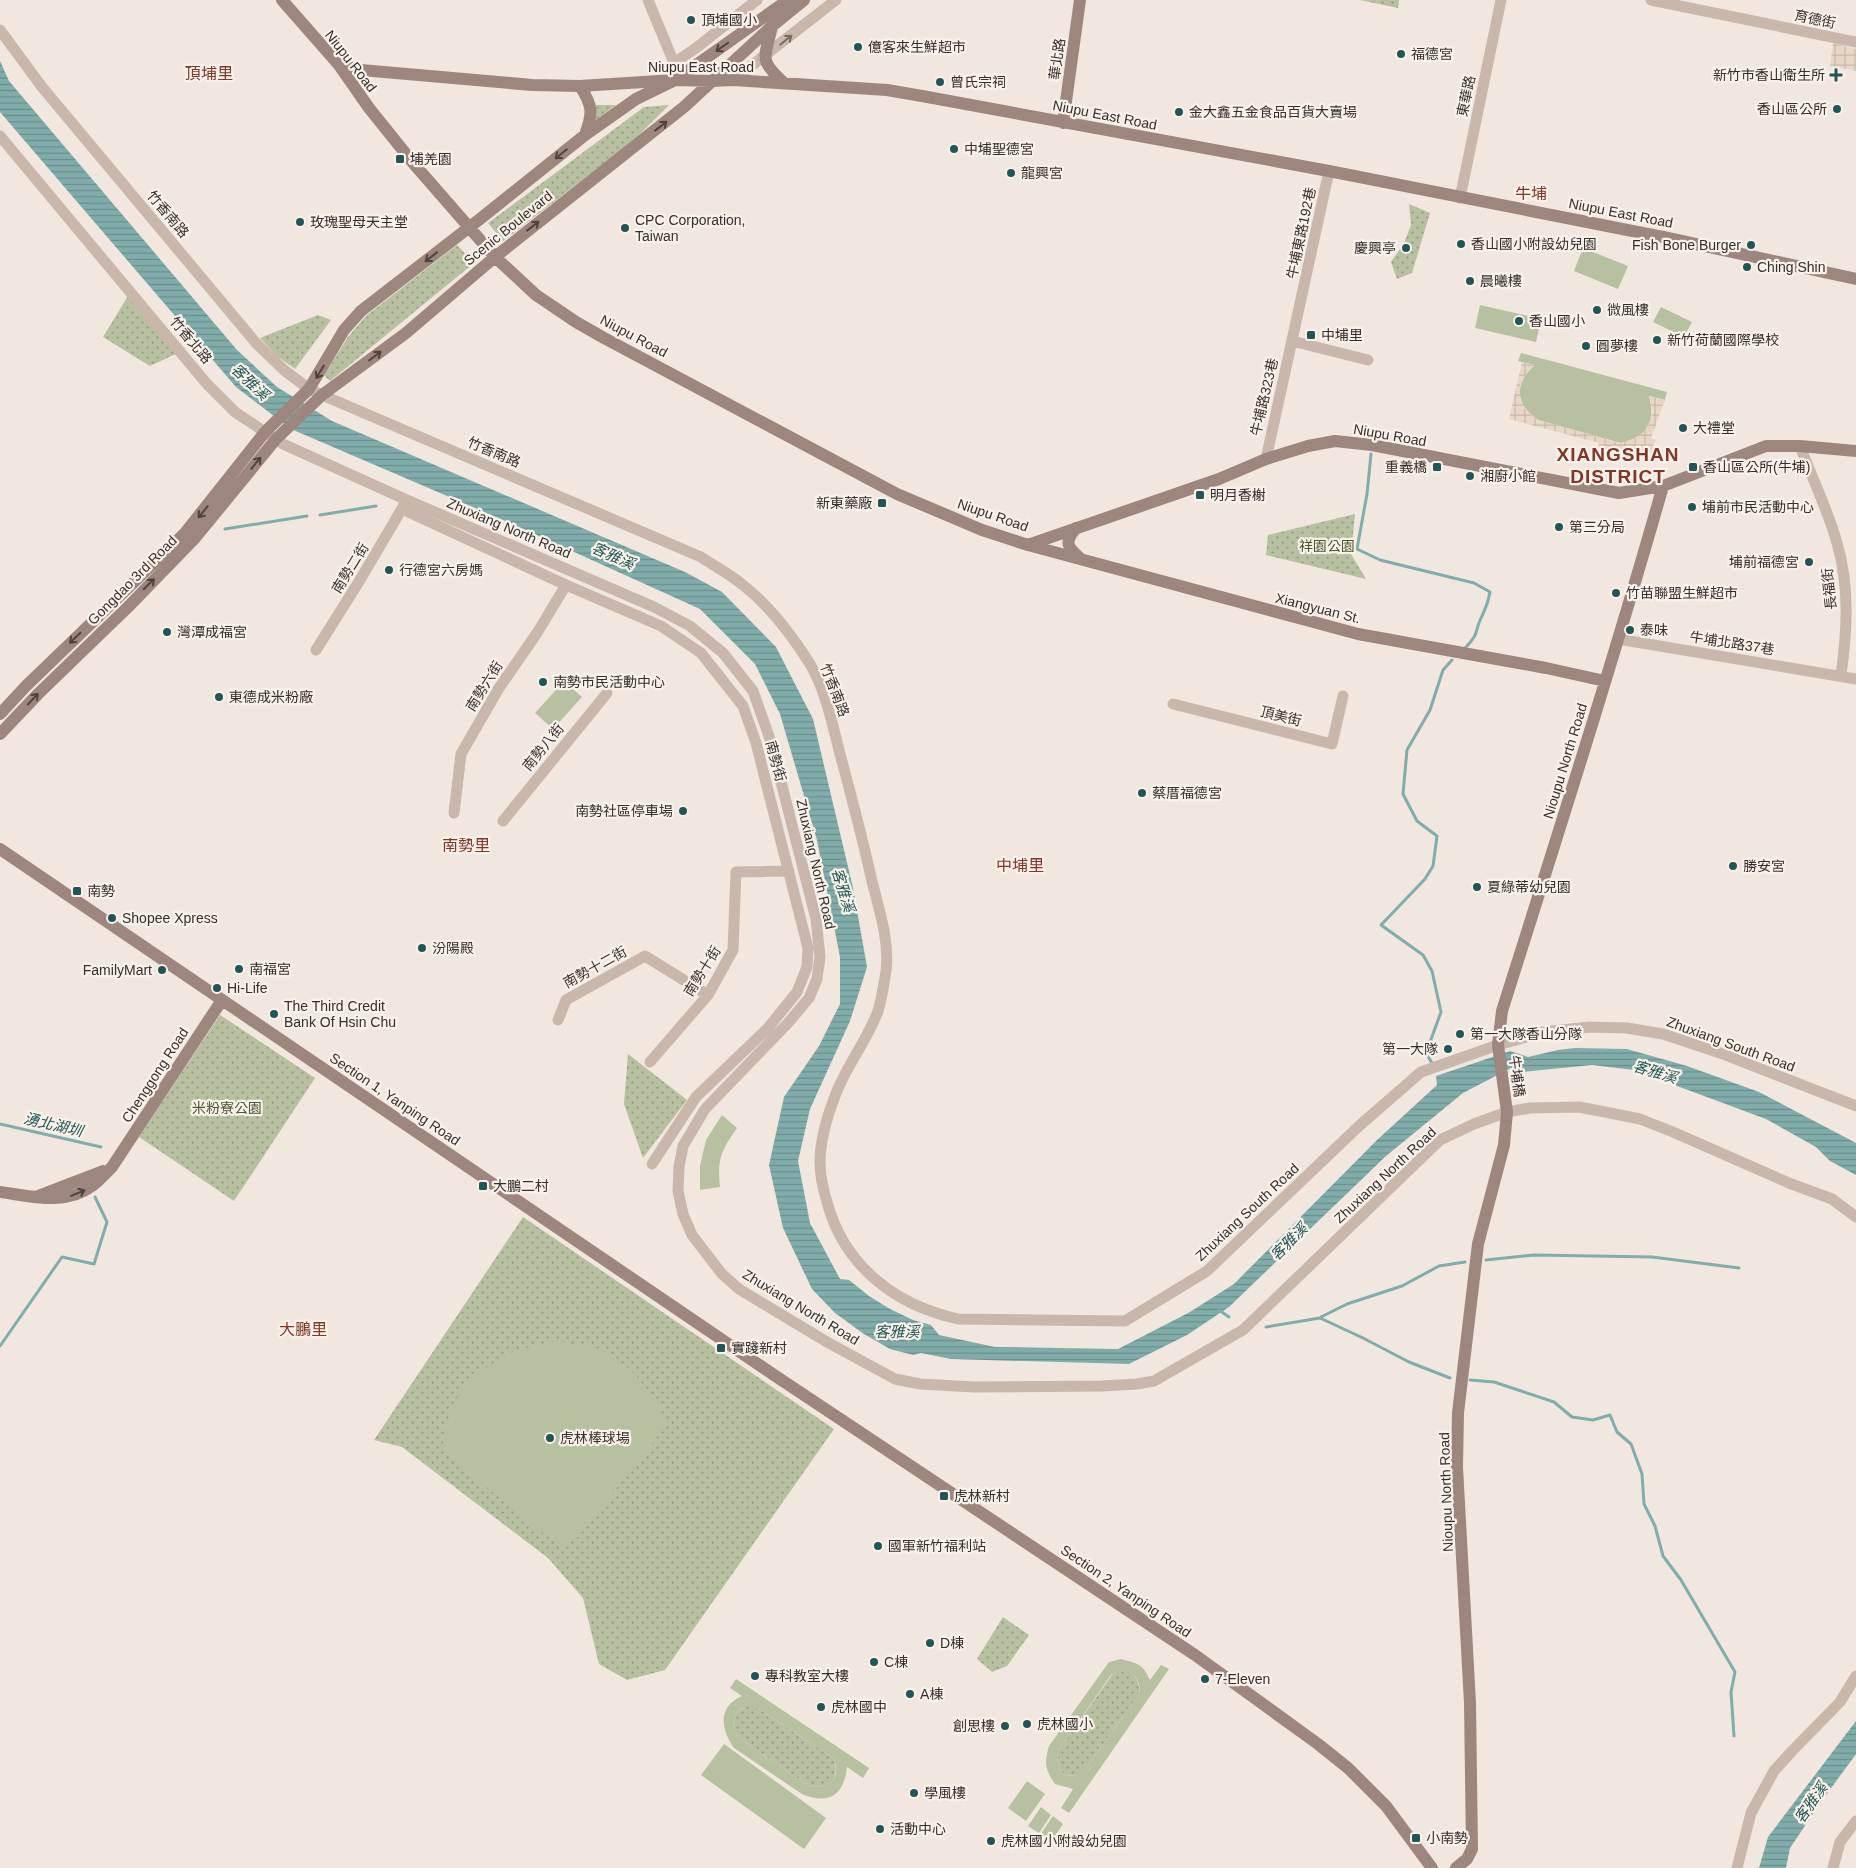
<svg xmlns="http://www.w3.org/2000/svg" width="1856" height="1868" font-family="Helvetica,'Noto Sans TC',sans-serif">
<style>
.grass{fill:url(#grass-dots)}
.pitch{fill:#b7c0a0;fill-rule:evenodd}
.plaza{fill:url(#plaza-grid)}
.water{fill:url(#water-rules)}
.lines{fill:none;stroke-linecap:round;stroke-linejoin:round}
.stream{stroke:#80adab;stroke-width:3}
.street{stroke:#c9b7ab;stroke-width:11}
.secondary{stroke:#9d867d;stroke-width:12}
.oneway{stroke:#796b64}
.oneway2{stroke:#50433f}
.poi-dot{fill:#225656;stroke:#f9f2eb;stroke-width:2}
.labels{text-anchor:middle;stroke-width:4.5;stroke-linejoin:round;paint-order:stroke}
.street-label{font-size:14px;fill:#372d2a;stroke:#f9f2eb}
.poi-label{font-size:14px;fill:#372d2a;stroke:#f9f2eb;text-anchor:start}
.park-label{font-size:14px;fill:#49542f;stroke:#f9f2eb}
.water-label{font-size:15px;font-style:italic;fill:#225656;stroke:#f9f2eb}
.quarter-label{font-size:16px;fill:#813728;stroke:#f9f2eb}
.district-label{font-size:19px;font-weight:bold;letter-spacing:1px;fill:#813728;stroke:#f9f2eb}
</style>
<defs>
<pattern id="grass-dots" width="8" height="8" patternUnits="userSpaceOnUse" patternTransform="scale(1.25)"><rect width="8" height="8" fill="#b7c0a0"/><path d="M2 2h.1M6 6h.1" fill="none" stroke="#969c83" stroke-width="1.8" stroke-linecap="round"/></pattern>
<pattern id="plaza-grid" width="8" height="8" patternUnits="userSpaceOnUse" patternTransform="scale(1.25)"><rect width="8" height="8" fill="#e8d7c7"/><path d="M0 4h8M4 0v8" fill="none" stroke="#c8b9ab"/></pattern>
<pattern id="water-rules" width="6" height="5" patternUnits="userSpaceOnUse" patternTransform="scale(1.25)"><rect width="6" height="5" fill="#80adab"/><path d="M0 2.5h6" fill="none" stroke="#6a8d8b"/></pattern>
</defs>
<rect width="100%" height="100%" fill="#f1e7df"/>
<path class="grass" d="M1360,0H1399L1398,8Z
M596,105H616L596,120Z
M669,105L634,140L503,241L488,223L644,107Z
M1409,204L1430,213L1412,273L1397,279L1391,262L1404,243L1411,225Z
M457,245L474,263L330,381L324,375L348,337L366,316Z
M128,296L178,353L150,366L103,337Z
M318,315L331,320L295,369L277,356L260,338Z
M1355,514L1351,554L1366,579L1266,555L1268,535Z
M220,1015L315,1078L234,1201L139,1137Z
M628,1054L687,1100L643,1158L624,1104Z
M523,1217L834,1429L665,1670L627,1680L599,1664L583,1598L548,1558L402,1447L374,1440Z
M1003,1617L1029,1635L1007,1666L992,1672L977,1659Z
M1120,1670C1136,1674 1138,1677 1140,1693L1084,1771C1065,1783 1055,1771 1058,1751L1112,1675Z
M744,1707H756L834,1758C840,1781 831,1788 809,1786L739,1738L733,1727L736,1713Z"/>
<path class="pitch" d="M1583,248L1628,266L1618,289L1574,271Z
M1480,305L1541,319L1536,342L1475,328Z
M1661,307L1692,322L1684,337L1653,322Z
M1521,353L1667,392L1665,400L1649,396C1656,423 1648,436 1621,443L1538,420C1515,404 1514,385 1534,365L1518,361Z
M564,681L582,697L553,729L535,713Z
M722,1115L737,1128C721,1151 717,1159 720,1187L700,1190V1166L706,1140Z
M555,1341L595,1347L631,1370L658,1402L666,1426L578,1537L564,1545L548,1537L442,1451L445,1425L460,1393L486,1368L515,1351Z
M1121,1659C1137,1663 1143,1664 1150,1680L1161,1665L1169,1669L1069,1813L1061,1808L1073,1789L1055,1784C1045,1769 1044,1763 1049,1746L1109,1662ZM1120,1671C1136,1674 1139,1677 1140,1693L1084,1771C1065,1783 1055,1771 1058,1751L1111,1675Z
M736,1679L869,1768L863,1778L847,1767C844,1796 828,1805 802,1794L734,1748C721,1730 717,1706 742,1696L730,1688ZM744,1707H756L834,1758C841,1780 831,1788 809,1786L739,1738L733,1726L736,1713Z
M724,1744L826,1818L804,1849L701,1775Z
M1027,1781L1045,1794L1026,1821L1008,1808Z
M1041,1807L1051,1815L1039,1833L1028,1826Z
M1053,1816L1063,1824L1051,1842L1040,1835Z"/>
<path class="plaza" d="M1833,43L1856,49V71L1830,66Z
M1522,362L1535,365L1526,374L1520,385V399L1527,412L1538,420L1620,443L1633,439L1644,432L1651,419L1653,411L1649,396L1665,400L1651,438L1655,440L1651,455L1640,453L1638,460L1598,449L1599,443L1509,419Z"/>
<path class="water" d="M0,61L9,81L237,350L277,387L332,421L685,572L722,592L776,647L813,719L853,888L867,967L850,1021L810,1109L798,1161L810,1223L840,1279L849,1280L869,1296L890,1309L913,1320L931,1325L939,1335L995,1347L1118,1349L1190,1312L1234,1284L1377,1140L1437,1085L1436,1076L1510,1051L1528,1057L1558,1050L1575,1048L1627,1049L1687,1066L1759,1092L1856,1143V1175L1830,1161L1816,1147L1766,1119L1634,1070L1592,1065L1522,1072L1511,1068L1463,1093L1386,1156L1229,1307L1187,1335L1129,1364L951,1359L921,1353L913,1355L890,1349L864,1334L835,1313L812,1289L783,1228L769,1165L784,1097L819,1046L840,1004V957L817,840L780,714L755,664L700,609L510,523L291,429L236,387L0,112Z
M1856,1721V1754L1823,1799L1790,1848L1786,1868H1759L1768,1837Z"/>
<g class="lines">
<path class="stream" d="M1371,454L1367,494L1357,549L1380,560L1474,583L1490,592C1488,605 1486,607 1481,618C1474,633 1480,632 1466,647
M320,515L376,506
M225,529L307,516
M1432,1063L1426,1053L1441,1012L1432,971L1423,955L1381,925L1425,879L1433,866L1437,836L1417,821L1403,794L1407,750L1430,710L1443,670L1452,660
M0,1124L101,1147
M1486,1260L1534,1255L1652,1257L1739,1268
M1219,1310L1229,1317
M1321,1317L1347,1304L1402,1286L1439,1266L1465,1262
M1266,1327L1320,1318L1363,1338L1409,1362L1450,1378
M0,1346L62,1257L94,1264L107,1222L95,1197
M1470,1380L1494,1382L1554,1402L1572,1417L1593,1420L1610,1415L1617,1432L1631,1444L1642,1474L1644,1504L1655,1526L1663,1556L1681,1580L1735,1672L1731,1692L1734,1736"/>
<path class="street" d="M648,0L674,63L675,80
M1651,0L1856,42
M0,30L42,87L256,343L284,370L309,389L322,395L701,557C714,566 730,574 743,585C770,606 791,634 810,664C825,689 833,726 840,754C851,795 862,836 871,877C878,907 890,940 886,971C884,984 882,998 878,1011C867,1041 846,1066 835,1096C827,1117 820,1139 820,1162C820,1175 823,1189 827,1202C844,1266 895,1305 958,1319L1125,1321L1207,1271L1359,1126L1421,1072L1498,1045L1543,1032L1589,1027L1627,1028L1663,1034L1720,1053L1856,1106
M674,63L696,48L757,0
M733,80L836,0
M0,136L207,384L235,412L283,444L409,501
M1460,198L1501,0
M1292,341L1368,360
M1800,446C1812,478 1828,510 1837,543C1850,587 1847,631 1841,676
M1266,459L1329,171
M402,509L566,585L661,626L701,653L743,706L756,743L808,948L807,967L797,992L768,1028L696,1097L652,1164
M1618,639L1856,679
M316,650L360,580L407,500L654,607L690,626L723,653L753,691L770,739L816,919L820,957L817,979L809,998L788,1023L705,1109L683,1146L679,1167L678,1191L683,1214L692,1235L722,1274L739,1289L827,1342L895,1379L920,1384L974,1387L1102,1386L1137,1384L1154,1381L1243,1330L1440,1140L1474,1124L1507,1112L1530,1108L1579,1107L1605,1112L1640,1119L1673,1132L1789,1183L1832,1199L1856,1217
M1173,704L1332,744L1343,696
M454,813L461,754L499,688L537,633L566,585
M503,821L607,693
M558,1020L566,1000L645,956L708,995
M650,1062L708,995L733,950L736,872L789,871
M1737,1868L1751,1813L1774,1771L1792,1751L1840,1702L1856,1676
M1833,1868L1840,1842L1856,1821"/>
<path class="secondary" d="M282,0L339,65L369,108L414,164L495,257L536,295L576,322L604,338L897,494L982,530L1028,545L1219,479L1266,459L1308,446L1335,441L1372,445L1619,493L1663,486L1766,446H1800L1856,451
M772,27C764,59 759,60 784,83
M339,65L361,70L532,85L580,86L675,80L712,81L733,80L887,90L922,96L1329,171L1668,238L1856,279
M580,86C593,106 593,113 585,135
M1063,123L1080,0
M1076,528C1064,542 1067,547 1080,558
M1028,545L1358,634L1546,668L1605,681
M0,714L26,686L185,533L265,432L309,389L344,330L361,311L480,219L585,135L636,99L675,80L788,0
M0,734L38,694L128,607L195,538L276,439L322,395L406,333L495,257L684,107L772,26L804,0
M0,849L774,1375L1195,1655L1318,1744L1348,1768L1386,1806L1432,1868
M0,1192C31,1196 65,1206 92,1186C99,1181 106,1173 112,1167L222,1000
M38,1196L103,1171
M1456,1868L1467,1859L1472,1849L1470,1703L1457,1467L1458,1413L1478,1244L1504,1145L1507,1112L1498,1045L1502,1011C1557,837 1613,662 1663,486"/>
</g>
<defs><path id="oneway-shaft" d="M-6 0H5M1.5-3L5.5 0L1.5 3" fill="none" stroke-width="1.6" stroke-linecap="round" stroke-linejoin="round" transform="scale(1.25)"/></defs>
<use class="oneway" href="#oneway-shaft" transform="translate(786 40) rotate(-39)"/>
<g class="oneway2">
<use href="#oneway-shaft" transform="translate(722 47) rotate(145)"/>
<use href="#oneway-shaft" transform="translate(661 126) rotate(-38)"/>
<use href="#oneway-shaft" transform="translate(561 154) rotate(141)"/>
<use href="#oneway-shaft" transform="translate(533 226) rotate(-38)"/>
<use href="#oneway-shaft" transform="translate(431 257) rotate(142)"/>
<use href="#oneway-shaft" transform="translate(375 356) rotate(-37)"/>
<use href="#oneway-shaft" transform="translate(320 372) rotate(121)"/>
<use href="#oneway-shaft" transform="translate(256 463) rotate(-51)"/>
<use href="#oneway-shaft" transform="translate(203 512) rotate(129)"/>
<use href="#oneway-shaft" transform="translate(149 584) rotate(-45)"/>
<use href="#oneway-shaft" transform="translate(75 638) rotate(136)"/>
<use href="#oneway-shaft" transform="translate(33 699) rotate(-47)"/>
<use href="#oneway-shaft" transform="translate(78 1193) rotate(-22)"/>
</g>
<g class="poi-dot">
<circle cx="691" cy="20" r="5"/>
<circle cx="858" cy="47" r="5"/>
<circle cx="1401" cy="54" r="5"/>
<path d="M1833.5 67.5h5v5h5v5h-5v5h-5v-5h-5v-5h5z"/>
<circle cx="940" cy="82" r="5"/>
<circle cx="1837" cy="109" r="5"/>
<circle cx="1179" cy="112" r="5"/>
<circle cx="954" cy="149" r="5"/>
<rect x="395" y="154" width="10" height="10" rx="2.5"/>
<circle cx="1011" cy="173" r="5"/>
<circle cx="300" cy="222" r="5"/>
<circle cx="625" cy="228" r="5"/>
<circle cx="1461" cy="244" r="5"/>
<circle cx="1751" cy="245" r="5"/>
<circle cx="1406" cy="248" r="5"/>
<circle cx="1747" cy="267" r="5"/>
<circle cx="1470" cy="281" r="5"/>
<circle cx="1597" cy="310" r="5"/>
<circle cx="1519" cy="321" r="5"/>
<rect x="1306" y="330" width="10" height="10" rx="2.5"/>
<circle cx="1657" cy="340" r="5"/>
<circle cx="1586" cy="346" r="5"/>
<circle cx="1683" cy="428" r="5"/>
<rect x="1432" y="462" width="10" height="10" rx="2.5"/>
<rect x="1688" y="462" width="10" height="10" rx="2.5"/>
<circle cx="1470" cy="476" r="5"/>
<rect x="1195" y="490" width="10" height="10" rx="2.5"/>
<rect x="877" y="498" width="10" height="10" rx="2.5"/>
<circle cx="1692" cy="507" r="5"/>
<circle cx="1559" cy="527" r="5"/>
<circle cx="1809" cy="562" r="5"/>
<circle cx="389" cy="570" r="5"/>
<circle cx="1616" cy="593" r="5"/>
<circle cx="1630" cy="630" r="5"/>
<circle cx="167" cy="632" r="5"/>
<circle cx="543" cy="682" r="5"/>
<circle cx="219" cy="697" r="5"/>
<circle cx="1142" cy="793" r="5"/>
<circle cx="683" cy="811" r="5"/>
<circle cx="1733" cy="866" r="5"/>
<circle cx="1477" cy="887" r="5"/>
<rect x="72" y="886" width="10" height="10" rx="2.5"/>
<circle cx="112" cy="918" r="5"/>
<circle cx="422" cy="948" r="5"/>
<circle cx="239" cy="969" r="5"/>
<circle cx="162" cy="970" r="5"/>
<circle cx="217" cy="988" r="5"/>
<circle cx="274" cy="1014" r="5"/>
<circle cx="1460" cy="1034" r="5"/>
<circle cx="1448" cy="1049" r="5"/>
<rect x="478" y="1181" width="10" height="10" rx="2.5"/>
<rect x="716" y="1343" width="10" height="10" rx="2.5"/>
<circle cx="550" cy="1438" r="5"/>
<rect x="939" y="1491" width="10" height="10" rx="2.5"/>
<circle cx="878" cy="1546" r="5"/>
<circle cx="930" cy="1643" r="5"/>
<circle cx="874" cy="1662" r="5"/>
<circle cx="755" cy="1676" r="5"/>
<circle cx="1205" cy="1679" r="5"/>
<circle cx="910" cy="1694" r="5"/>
<circle cx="821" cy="1707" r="5"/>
<circle cx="1027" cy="1724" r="5"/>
<circle cx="1005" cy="1726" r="5"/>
<circle cx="914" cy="1793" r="5"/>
<circle cx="880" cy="1829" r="5"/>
<rect x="1411" y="1833" width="10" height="10" rx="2.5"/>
<circle cx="991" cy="1841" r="5"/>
</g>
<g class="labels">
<g class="street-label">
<text transform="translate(1815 19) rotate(12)" y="5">育德街</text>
<text transform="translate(1057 59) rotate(-82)" y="5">華北路</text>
<text transform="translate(351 61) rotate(52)" y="5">Niupu Road</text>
<text x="701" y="72">Niupu East Road</text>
<text transform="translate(1466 96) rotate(-78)" y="5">東華路</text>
<text transform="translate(1105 115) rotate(11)" y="5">Niupu East Road</text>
<text transform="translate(1621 213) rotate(11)" y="5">Niupu East Road</text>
<text transform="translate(168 214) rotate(50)" y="5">竹香南路</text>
<text transform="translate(508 228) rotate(-39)" y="5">Scenic Boulevard</text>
<text transform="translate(1301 233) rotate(-78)" y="5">牛埔東路192巷</text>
<text transform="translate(634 336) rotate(28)" y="5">Niupu Road</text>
<text transform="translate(191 340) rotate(50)" y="5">竹香北路</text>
<text transform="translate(1264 397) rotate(-77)" y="5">牛埔路323巷</text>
<text transform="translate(1390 435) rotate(10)" y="5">Niupu Road</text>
<text transform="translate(494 452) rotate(23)" y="5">竹香南路</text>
<text transform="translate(993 515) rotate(19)" y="5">Niupu Road</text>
<text transform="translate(509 528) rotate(23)" y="5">Zhuxiang North Road</text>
<text transform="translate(350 568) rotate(-58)" y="5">南勢二街</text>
<text transform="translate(132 580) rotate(-45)" y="5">Gongdao 3rd Road</text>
<text transform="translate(1829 589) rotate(-96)" y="5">長福街</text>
<text transform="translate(1318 608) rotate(14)" y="5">Xiangyuan St.</text>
<text transform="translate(1732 643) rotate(9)" y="5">牛埔北路37巷</text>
<text transform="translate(484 686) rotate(-58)" y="5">南勢六街</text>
<text transform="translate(835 690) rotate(69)" y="5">竹香南路</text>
<text transform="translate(1281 716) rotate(14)" y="5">頂美街</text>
<text transform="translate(543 747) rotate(-51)" y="5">南勢八街</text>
<text transform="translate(776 761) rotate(75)" y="5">南勢街</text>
<text transform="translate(1565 761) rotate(-73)" y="5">Nioupu North Road</text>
<text transform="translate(816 864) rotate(77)" y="5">Zhuxiang North Road</text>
<text transform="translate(595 967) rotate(-29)" y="5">南勢十二街</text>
<text transform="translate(702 971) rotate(-58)" y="5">南勢十街</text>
<text transform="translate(1731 1044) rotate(20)" y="5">Zhuxiang South Road</text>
<text transform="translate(155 1075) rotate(-57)" y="5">Chenggong Road</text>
<text transform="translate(1517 1076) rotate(82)" y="5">牛埔橋</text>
<text transform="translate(395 1099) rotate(34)" y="5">Section 1, Yanping Road</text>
<text transform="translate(1385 1175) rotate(-43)" y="5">Zhuxiang North Road</text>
<text transform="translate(1247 1212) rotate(-43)" y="5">Zhuxiang South Road</text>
<text transform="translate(801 1307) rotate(31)" y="5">Zhuxiang North Road</text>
<text transform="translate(1446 1492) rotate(-92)" y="5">Nioupu North Road</text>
<text transform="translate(1126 1591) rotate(34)" y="5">Section 2, Yanping Road</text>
</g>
<g class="poi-label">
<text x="701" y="25">頂埔國小</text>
<text x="868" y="52">億客來生鮮超市</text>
<text x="1411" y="59">福德宮</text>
<text x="1825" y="80" text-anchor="end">新竹市香山衛生所</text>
<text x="950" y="87">曾氏宗祠</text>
<text x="1827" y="114" text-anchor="end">香山區公所</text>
<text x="1189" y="117">金大鑫五金食品百貨大賣場</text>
<text x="964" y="154">中埔聖德宮</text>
<text x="410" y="164">埔羌園</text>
<text x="1021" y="178">龍興宮</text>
<text x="635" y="225">CPC Corporation,<tspan x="635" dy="16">Taiwan</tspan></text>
<text x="310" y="227">玫瑰聖母天主堂</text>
<text x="1471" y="249">香山國小附設幼兒園</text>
<text x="1741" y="250" text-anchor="end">Fish Bone Burger</text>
<text x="1396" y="253" text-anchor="end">慶興亭</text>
<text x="1757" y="272">Ching Shin</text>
<text x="1480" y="286">晨曦樓</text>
<text x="1607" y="315">微風樓</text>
<text x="1529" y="326">香山國小</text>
<text x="1321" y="340">中埔里</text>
<text x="1667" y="345">新竹荷蘭國際學校</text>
<text x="1596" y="351">圓夢樓</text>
<text x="1693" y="433">大禮堂</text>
<text x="1427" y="472" text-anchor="end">重義橋</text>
<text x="1703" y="472">香山區公所(牛埔)</text>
<text x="1480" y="481">湘廚小館</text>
<text x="1210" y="500">明月香榭</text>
<text x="872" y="508" text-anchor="end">新東藥廠</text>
<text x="1702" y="512">埔前市民活動中心</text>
<text x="1569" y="532">第三分局</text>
<text x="1799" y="567" text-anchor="end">埔前福德宮</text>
<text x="399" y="575">行德宮六房媽</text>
<text x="1626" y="598">竹苗聯盟生鮮超市</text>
<text x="1640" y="635">泰味</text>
<text x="177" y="637">灣潭成福宮</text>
<text x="553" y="687">南勢市民活動中心</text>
<text x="229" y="702">東德成米粉廠</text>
<text x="1152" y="798">蔡厝福德宮</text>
<text x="673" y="816" text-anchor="end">南勢社區停車場</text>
<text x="1743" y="871">勝安宮</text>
<text x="1487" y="892">夏綠蒂幼兒園</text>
<text x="87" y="896">南勢</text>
<text x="122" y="923">Shopee Xpress</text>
<text x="432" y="953">汾陽殿</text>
<text x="249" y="974">南福宮</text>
<text x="152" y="975" text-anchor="end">FamilyMart</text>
<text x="227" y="993">Hi-Life</text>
<text x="284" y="1011">The Third Credit<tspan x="284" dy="16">Bank Of Hsin Chu</tspan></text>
<text x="1470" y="1039">第一大隊香山分隊</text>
<text x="1438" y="1054" text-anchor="end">第一大隊</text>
<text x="493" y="1191">大鵬二村</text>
<text x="731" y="1353">實踐新村</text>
<text x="560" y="1443">虎林棒球場</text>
<text x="954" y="1501">虎林新村</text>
<text x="888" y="1551">國軍新竹福利站</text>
<text x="940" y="1648">D棟</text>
<text x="884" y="1667">C棟</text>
<text x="765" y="1681">專科教室大樓</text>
<text x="1215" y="1684">7-Eleven</text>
<text x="920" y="1699">A棟</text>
<text x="831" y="1712">虎林國中</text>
<text x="1037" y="1729">虎林國小</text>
<text x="995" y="1731" text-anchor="end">創思樓</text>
<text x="924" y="1798">學風樓</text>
<text x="890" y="1834">活動中心</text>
<text x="1426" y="1843">小南勢</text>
<text x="1001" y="1846">虎林國小附設幼兒園</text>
</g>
<g class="park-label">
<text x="1327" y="551">祥園公園</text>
<text x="227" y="1113">米粉寮公園</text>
</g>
<g class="water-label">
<text transform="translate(250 382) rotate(43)" y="5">客雅溪</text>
<text transform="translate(613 556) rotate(24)" y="5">客雅溪</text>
<text transform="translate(843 890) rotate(73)" y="5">客雅溪</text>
<text transform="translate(1655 1072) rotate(17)" y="5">客雅溪</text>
<text transform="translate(53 1125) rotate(13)" y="5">湧北湖圳</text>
<text transform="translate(1289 1242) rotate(-45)" y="5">客雅溪</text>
<text x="897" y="1337">客雅溪</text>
<text transform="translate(1811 1803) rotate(-55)" y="5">客雅溪</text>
</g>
<g class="quarter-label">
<text x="209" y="79">頂埔里</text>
<text x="1531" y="199">牛埔</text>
<text x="466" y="851">南勢里</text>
<text x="1020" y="871">中埔里</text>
<text x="303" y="1335">大鵬里</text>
</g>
<g class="district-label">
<text x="1618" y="461">XIANGSHAN<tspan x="1618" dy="22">DISTRICT</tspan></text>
</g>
</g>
</svg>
